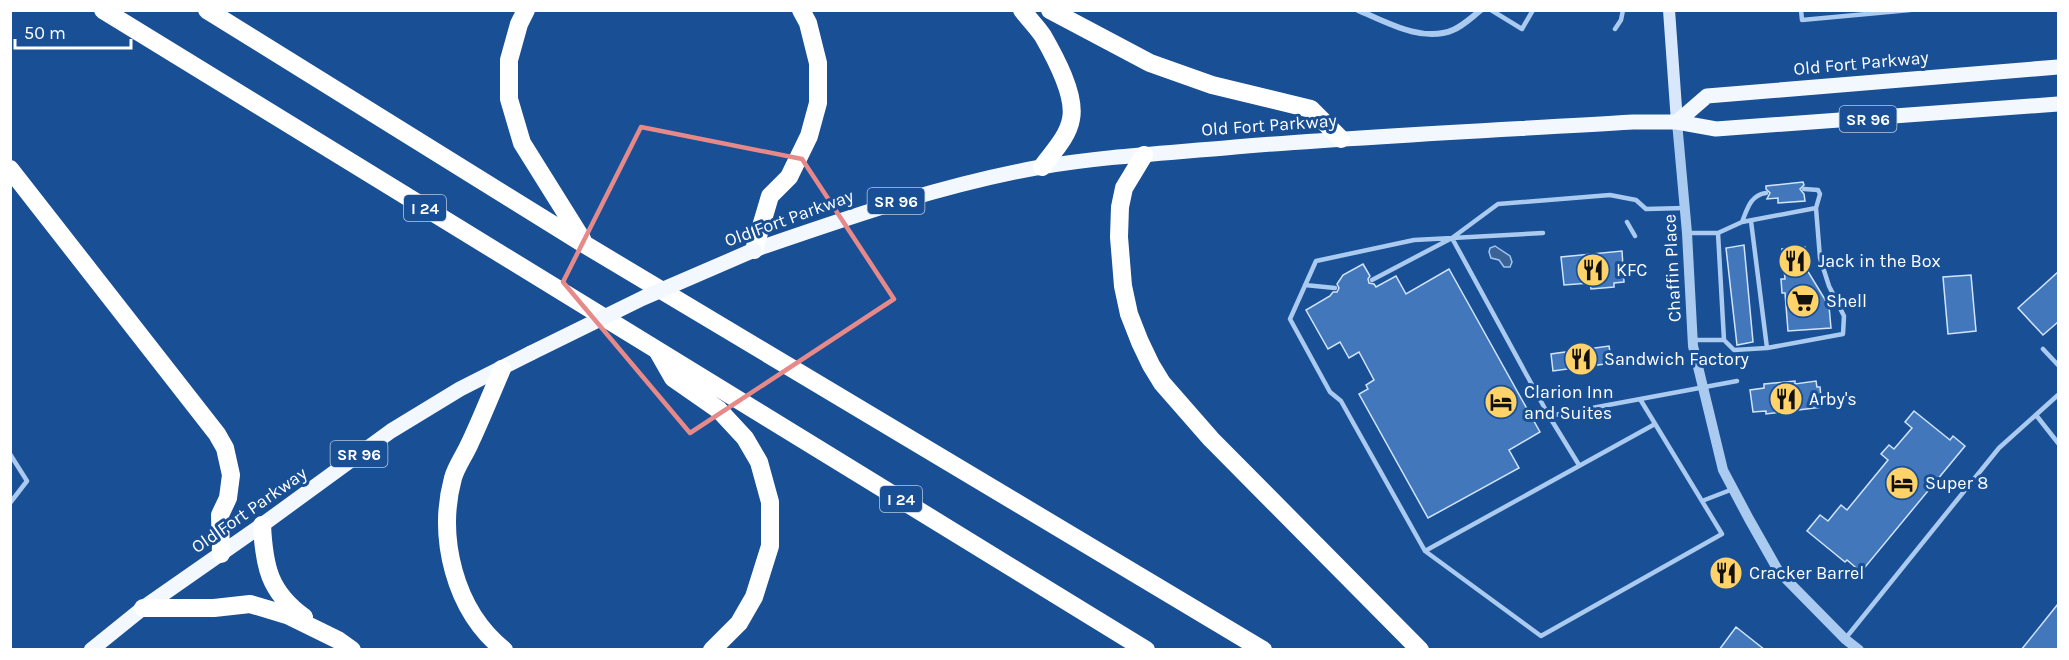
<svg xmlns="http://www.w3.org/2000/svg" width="2069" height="660" font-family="Karla,sans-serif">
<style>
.water{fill:#3b6295;stroke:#9dc5f2;stroke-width:1.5}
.building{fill:#4278bb;stroke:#d1e4fb;stroke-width:1.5}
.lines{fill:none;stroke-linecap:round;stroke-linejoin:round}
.service{stroke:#aacaf0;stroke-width:4.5}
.minor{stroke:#aacaf0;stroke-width:6}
.tertiary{stroke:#aacaf0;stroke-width:10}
.secondary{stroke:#d8e7fb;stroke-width:12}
.primary{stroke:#f3f8ff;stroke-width:15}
.motorway{stroke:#fff;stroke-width:18}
.primary-bridge{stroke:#f3f8ff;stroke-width:15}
.marked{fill:none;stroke:#e88989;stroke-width:4.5;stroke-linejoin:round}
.labels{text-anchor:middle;stroke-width:6;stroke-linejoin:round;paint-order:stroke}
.shield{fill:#194f94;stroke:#bacadf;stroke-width:1.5}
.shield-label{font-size:16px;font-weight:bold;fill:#fff}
.street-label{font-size:18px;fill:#fff;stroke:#194f94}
.poi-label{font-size:18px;fill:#fff;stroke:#194f94;text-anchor:start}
</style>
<rect width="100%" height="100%" fill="#194f94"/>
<path class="water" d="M1495,246L1510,256L1512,262L1510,267H1504L1499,260L1491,258L1489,252L1490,248Z"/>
<path class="building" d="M1803,182L1804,185L1800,189L1804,194L1805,201L1778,203V198L1767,199L1770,193L1766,189V186Z
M1744,245L1753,342L1737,345L1726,248Z
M1805,247L1807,270L1829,306L1831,328L1788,331L1785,293H1782L1781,279H1785L1782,249Z
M1622,251L1624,282L1614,283V287L1591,289L1590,283L1564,285L1561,257Z
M1363,264L1370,276L1368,279L1369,283L1374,284L1376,287L1396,276L1406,294L1449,269L1540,432L1509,450L1519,468L1428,518L1359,394L1368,389L1366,385L1374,380L1359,352L1349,358L1340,342L1328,349L1306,310L1330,296L1333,292H1337L1339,288L1337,284L1343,275Z
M2058,272V322L2043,335L2018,308Z
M1971,275L1976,331L1948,334L1943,277Z
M1609,346L1612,363L1553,371L1551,354Z
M1795,381V384L1816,381L1817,387H1820L1822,407L1766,414V411L1753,412L1750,390L1764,388V384Z
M1914,411L1950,440L1953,436L1965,446L1861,572L1847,560L1845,562L1807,531L1820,515L1828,521L1841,505L1847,510L1888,460L1881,454L1889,445L1894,449L1912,428L1905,422Z
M2058,604V650H2021Z
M1736,627L1765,650H1719Z"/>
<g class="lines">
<path class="service" d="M1491,10L1522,29L1533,10
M1801,10L1802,20L1910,10
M1615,29L1621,20L1623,10
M1751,221L1767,348
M1627,222L1635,236
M1742,222C1747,210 1750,195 1766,193
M1687,233H1718L1742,222L1816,208
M1718,233L1724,340L1734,350L1767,348L1843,334L1844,316L1829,286L1820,258L1816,208L1820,194L1818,190L1804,189
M1452,238L1543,233
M1372,280L1452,238L1498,204L1610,195L1636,200L1646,209L1685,208
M1305,285L1335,288
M1693,340H1724
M2043,349L2058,365
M2036,415L2058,443
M1549,416L1579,465
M1655,424L1425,551L1341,401L1330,392L1290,319L1316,261L1414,240L1452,238L1549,416L1737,381
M10,454L27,481L10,503
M1702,501L1733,489
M1425,551L1541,636L1722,534L1640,399
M1845,639L1999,448L2058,395"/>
<path class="minor" d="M1358,10C1386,22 1423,43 1453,30C1463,26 1472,17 1481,10"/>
<path class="tertiary" d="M1677,122L1687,233L1693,346L1723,470L1749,519L1779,572L1845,639L1859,650"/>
<path class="secondary" d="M1669,10L1677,122"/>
<path class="primary" d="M1677,122L1707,96L2058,67
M754,250C850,217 941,185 1041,167C1105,156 1170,153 1235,147C1368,136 1500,130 1633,122H1677L1716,129L2058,104
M91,650L143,608L262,525L391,431L460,389L531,353"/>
<path class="motorway" d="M103,10L1146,650
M207,10L584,244L1263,650
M526,10L519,24L509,60V99L522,143L582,239
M1022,10C1029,19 1037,27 1043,36C1055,57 1076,95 1071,119C1068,137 1052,153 1042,167
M1050,10L1150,63L1212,85L1311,109L1341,139
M1144,155L1124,188L1120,207L1119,237L1123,286L1129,314L1140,342L1151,365L1162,383L1211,439L1420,650
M10,169L217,434L225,448L231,475L228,498L220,515L221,554
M754,250L770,196L789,177L809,136L818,103V63L808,23L801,10
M657,350L673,378L719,410L745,438L759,462L770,502V546L754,597L739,623L712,650
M502,369C491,394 481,420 469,445C464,456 456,467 453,478C437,537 454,610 504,650
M262,525C264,566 269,592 304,617
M143,608H214L250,604L287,615L338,640L352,650"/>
<path class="primary-bridge" d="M531,353L643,298L754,250"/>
</g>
<path class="marked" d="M641,127L802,159L894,299L690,433L563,282Z"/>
<defs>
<symbol id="restaurant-disc" viewBox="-11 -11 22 22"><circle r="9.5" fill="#ffd369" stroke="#194f94"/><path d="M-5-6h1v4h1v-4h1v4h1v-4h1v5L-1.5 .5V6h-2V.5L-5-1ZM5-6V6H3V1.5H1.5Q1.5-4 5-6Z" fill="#111"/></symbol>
<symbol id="supermarket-disc" viewBox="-11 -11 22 22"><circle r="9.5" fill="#ffd369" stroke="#194f94"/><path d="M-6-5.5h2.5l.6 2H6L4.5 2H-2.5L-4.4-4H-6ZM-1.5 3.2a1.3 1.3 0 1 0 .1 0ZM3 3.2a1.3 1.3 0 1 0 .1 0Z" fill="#111"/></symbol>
<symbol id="hotel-disc" viewBox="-11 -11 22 22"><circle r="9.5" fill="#ffd369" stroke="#194f94"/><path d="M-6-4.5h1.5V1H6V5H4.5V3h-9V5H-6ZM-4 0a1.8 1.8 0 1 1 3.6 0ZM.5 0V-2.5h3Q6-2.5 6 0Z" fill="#111"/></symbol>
</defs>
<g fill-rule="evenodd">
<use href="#restaurant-disc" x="1776" y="242" width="38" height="38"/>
<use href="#restaurant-disc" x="1574" y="251" width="38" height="38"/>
<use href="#supermarket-disc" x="1784" y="282" width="38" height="38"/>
<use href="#restaurant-disc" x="1562" y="340" width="38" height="38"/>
<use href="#restaurant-disc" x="1767" y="380" width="38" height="38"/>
<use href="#hotel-disc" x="1482" y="383" width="38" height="38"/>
<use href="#hotel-disc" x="1883" y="464" width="38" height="38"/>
<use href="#restaurant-disc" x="1707" y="554" width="38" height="38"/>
</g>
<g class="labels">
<g class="shield">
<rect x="1839.5" y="106" width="57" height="26" rx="4.5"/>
<rect x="867.5" y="188" width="57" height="26" rx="4.5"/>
<rect x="404" y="195" width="42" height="26" rx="4.5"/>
<rect x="330.5" y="441" width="57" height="26" rx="4.5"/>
<rect x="880" y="486" width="42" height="26" rx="4.5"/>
</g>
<g class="shield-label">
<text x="1868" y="125">SR 96</text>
<text x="896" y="207">SR 96</text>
<text x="425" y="214">I 24</text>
<text x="359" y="460">SR 96</text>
<text x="901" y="505">I 24</text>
</g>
<g class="street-label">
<text transform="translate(1861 63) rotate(-5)" y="6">Old Fort Parkway</text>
<text transform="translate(1269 125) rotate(-4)" y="6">Old Fort Parkway</text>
<text transform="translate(789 218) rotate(-20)" y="6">Old Fort Parkway</text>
<text transform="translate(1672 268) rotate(-93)" y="6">Chaffin Place</text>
<text transform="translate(249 510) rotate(-35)" y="6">Old Fort Parkway</text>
</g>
<g class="poi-label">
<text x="1818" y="267">Jack in the Box</text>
<text x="1616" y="276">KFC</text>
<text x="1826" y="307">Shell</text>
<text x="1604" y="365">Sandwich Factory</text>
<text x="1524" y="398">Clarion Inn<tspan x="1524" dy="21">and Suites</tspan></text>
<text x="1809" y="405">Arby's</text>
<text x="1925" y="489">Super 8</text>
<text x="1749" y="579">Cracker Barrel</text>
</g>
</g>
<rect width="2069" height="660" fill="none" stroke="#ffffff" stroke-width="24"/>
<path d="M15 39v9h116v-9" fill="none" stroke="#ffffff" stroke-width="3"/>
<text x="24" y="39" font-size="18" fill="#ffffff" stroke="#194f94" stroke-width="4.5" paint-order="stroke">50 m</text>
</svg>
